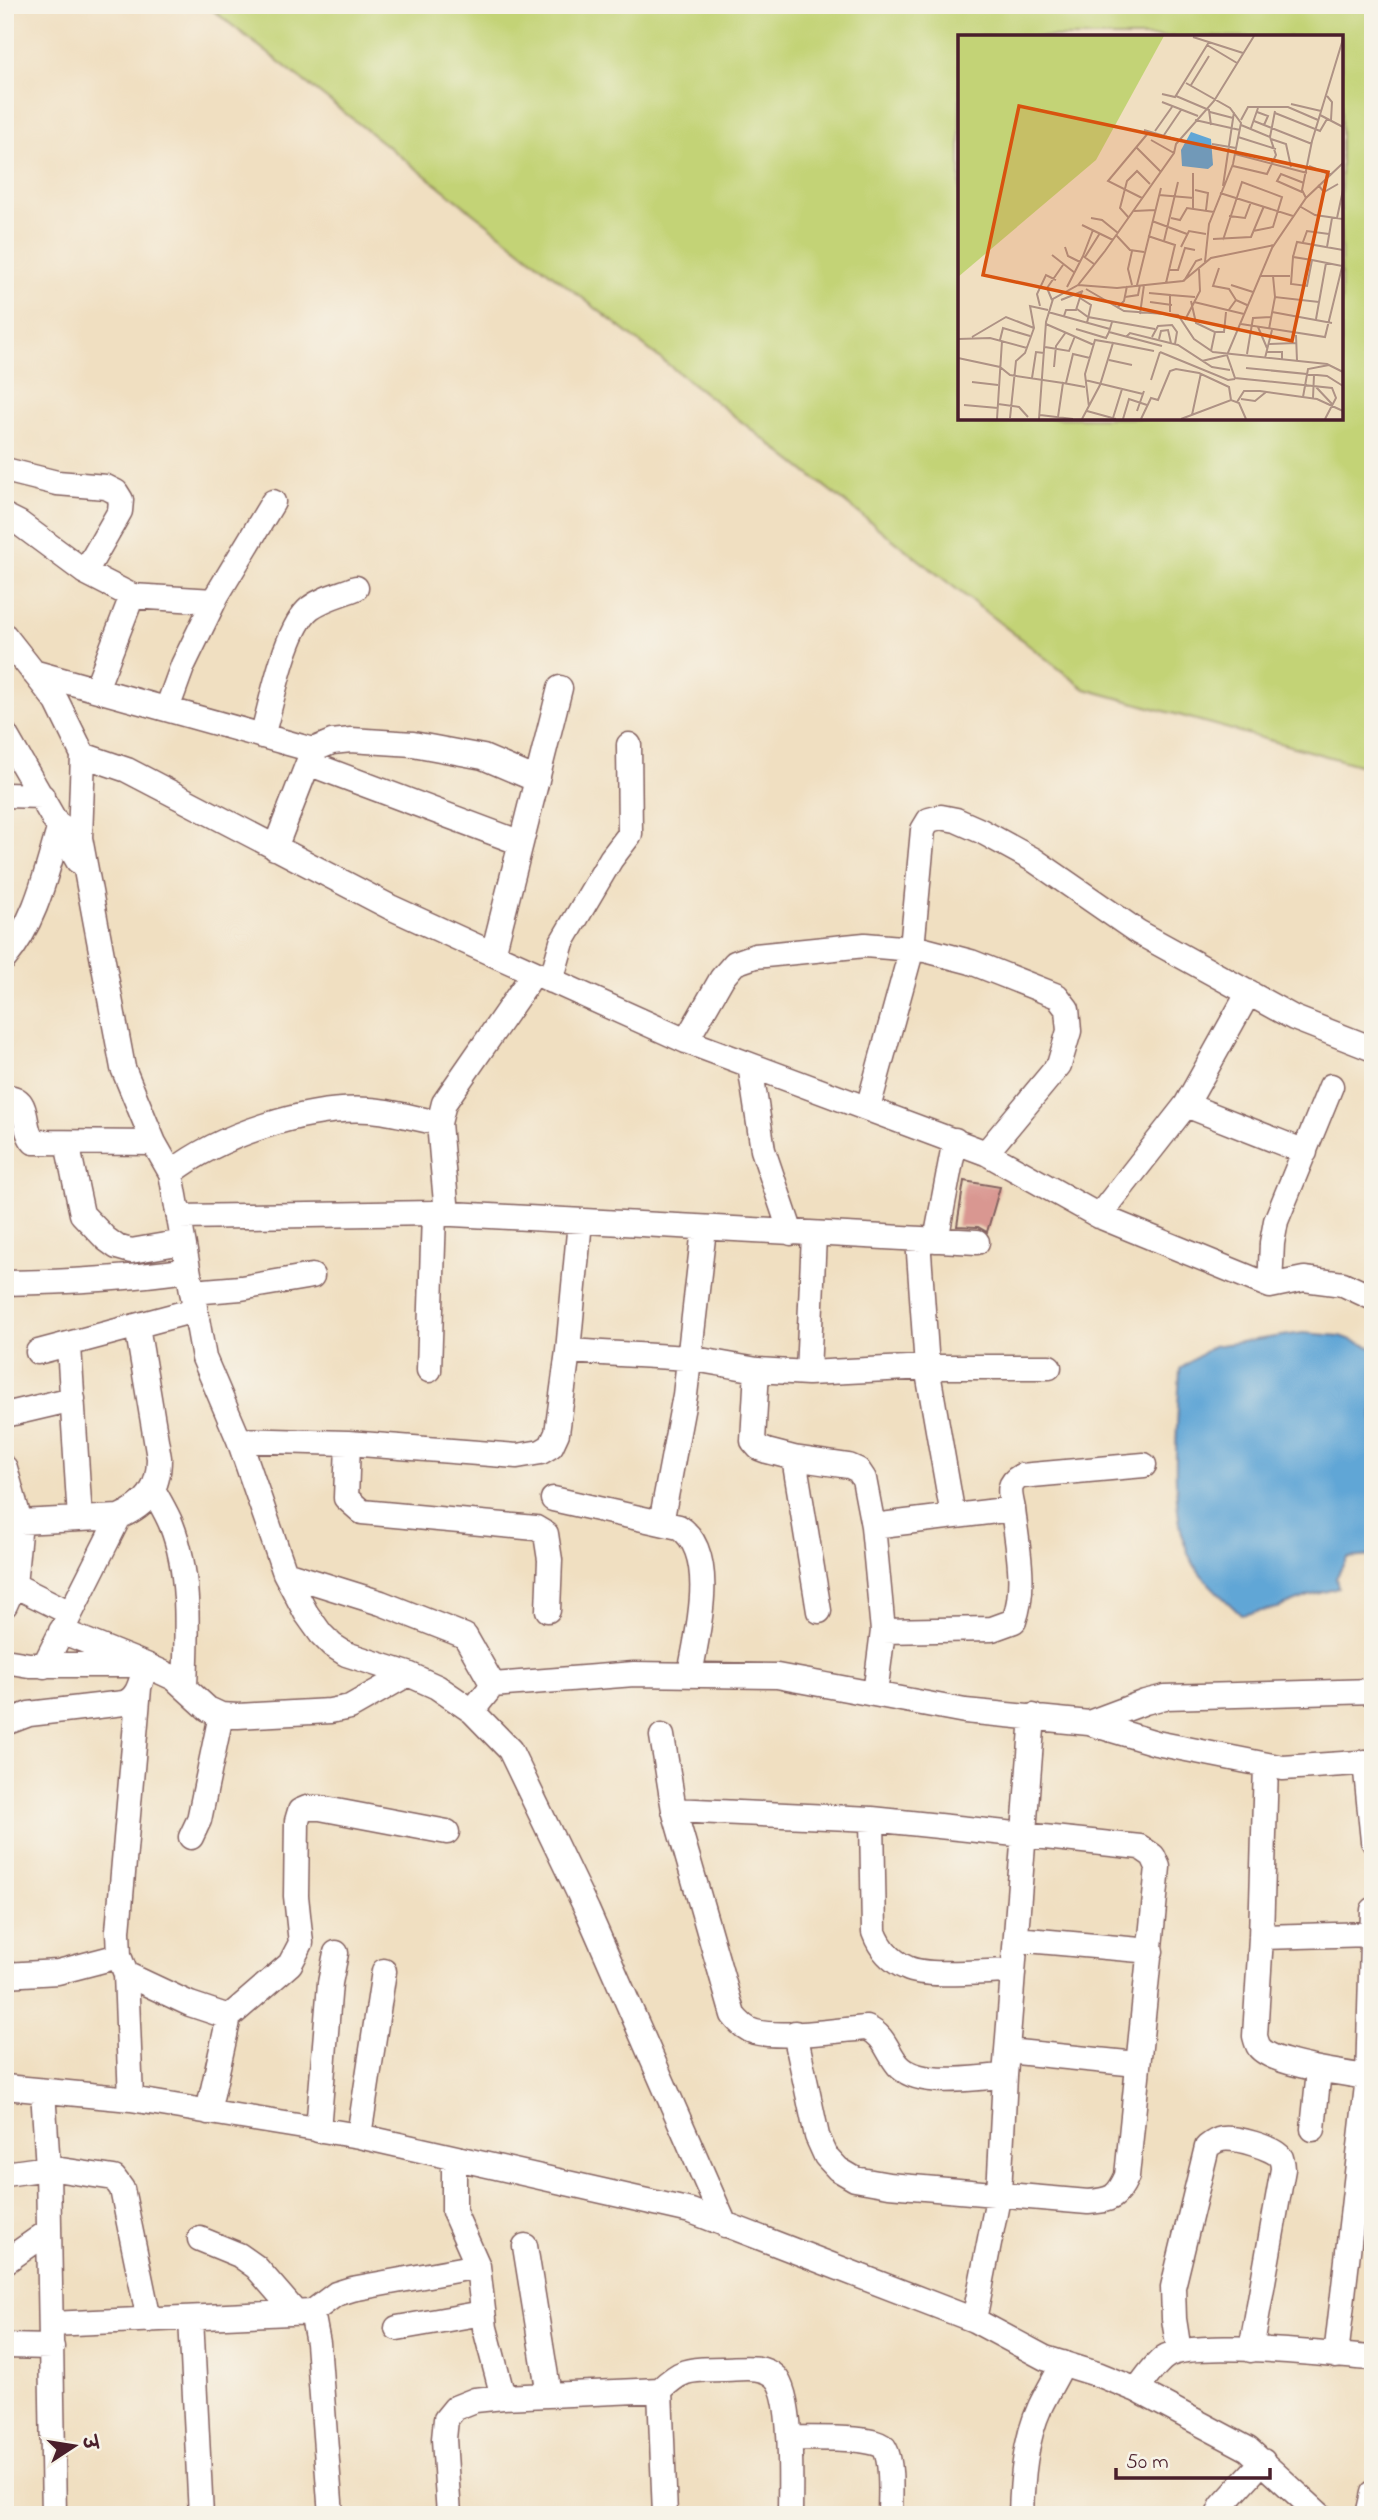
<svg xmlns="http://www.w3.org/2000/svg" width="1378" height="2520" font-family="'Indie Flower','Playpen Sans Deva',sans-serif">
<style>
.green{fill:#c3d376;stroke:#867950;stroke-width:2;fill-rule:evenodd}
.water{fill:#60a6d6;stroke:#556280;stroke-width:2}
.building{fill:#d99791}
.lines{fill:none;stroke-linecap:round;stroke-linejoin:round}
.minor-casing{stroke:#846260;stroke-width:27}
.minor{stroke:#fff;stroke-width:24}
.inset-road{fill:none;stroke:#ae9285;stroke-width:2}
.view{fill:#d8530f;fill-opacity:0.15;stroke:#d8530f;stroke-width:3.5}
.inset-edge{fill:none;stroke:#4a1f2b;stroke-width:3.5}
</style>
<rect width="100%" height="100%" fill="#f7f3e8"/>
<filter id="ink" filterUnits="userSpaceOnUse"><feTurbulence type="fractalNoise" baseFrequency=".0143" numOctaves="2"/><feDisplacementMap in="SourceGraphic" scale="14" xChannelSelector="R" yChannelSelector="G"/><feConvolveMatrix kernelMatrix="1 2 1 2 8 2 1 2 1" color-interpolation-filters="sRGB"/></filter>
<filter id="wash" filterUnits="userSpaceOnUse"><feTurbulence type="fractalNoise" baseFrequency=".00686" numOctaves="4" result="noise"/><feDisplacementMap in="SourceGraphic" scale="28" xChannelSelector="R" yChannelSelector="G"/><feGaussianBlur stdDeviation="1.57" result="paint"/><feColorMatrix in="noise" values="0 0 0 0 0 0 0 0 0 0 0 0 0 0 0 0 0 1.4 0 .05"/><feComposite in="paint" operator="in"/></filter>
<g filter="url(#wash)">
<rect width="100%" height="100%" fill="#f0dfc1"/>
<path class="green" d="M206,5H1373V769L1085,689ZM960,37H1341V418H960Z"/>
<path class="water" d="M1303,1333L1341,1336L1373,1348V1556L1347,1558L1336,1578L1338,1588L1309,1596L1278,1608L1241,1615C1223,1597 1198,1577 1188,1553C1168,1503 1178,1422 1180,1369L1213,1346Z"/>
<g id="blocks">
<path class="building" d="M964,1181L1000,1187L987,1232L978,1227L957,1226Z"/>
</g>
</g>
<g filter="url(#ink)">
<use href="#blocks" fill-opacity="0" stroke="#846260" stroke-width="2"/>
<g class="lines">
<defs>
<path id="minor" d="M5,470L57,483L106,487L116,492L121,500L120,511L85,572
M5,516L19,523L85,572L132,596L214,601
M5,636L57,702L83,755L127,770L390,907L493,954L686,1041L986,1153L1099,1216L1270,1286L1304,1279L1343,1284L1373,1298
M33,672L313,750L275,848
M96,689L132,596
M167,709L183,665L217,595L273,502
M5,734L78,861
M262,736C272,703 285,628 310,608C323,598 341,594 356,588
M313,750L332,742L351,740L413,744L483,757L537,780
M83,755L80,838L123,1068L154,1143L171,1173L204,1358L239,1440L285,1573L306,1613L321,1634L332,1645L346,1654L408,1674L437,1687L472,1711L510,1750L587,1910L725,2225
M308,763L521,843
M5,795L42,796
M493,954L560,688
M5,958C37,920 46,872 60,826
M551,981L562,942L611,859L630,834L629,745
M686,1041L722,978L735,963L755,956L865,945L925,950L971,962L1057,996L1067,1009L1069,1031L1059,1065L986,1153
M750,1065L763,1150L791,1233
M5,1097C33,1097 20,1127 34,1142L154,1143
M1186,1105L1305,1152
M868,1108L912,948L923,830L929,820L941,817L956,820L981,831L1034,860L1138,932L1294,1018L1373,1049
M67,1143L82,1214L106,1239L117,1247L131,1251L183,1242
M171,1173C219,1135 308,1106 369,1110C392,1111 416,1119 439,1123
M447,1214L439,1123L444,1103L534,973
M1099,1216L1186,1105L1249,992
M179,1217L434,1213L977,1242
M918,1239L927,1367L953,1516
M936,1240L955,1140
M5,1283C67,1282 127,1279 188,1270
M1270,1286L1272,1243L1276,1221L1331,1086
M192,1292L241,1288L312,1276
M69,1346L80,1519
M568,1351L689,1358L757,1370L808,1373L927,1367H1049
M38,1352L195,1310
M429,1370L434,1213
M757,1370L753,1441L759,1448L767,1451L794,1458L849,1466L858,1470L864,1479L873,1526L883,1631L875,1694
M808,1373L814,1235
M5,1415L73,1399
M239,1440L348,1443L517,1456L541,1452L551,1446L557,1433L568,1351L580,1221
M348,1443L346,1498L362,1512L536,1528L546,1534L550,1560L548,1610
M794,1458L819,1611
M5,1468L20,1522L14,1585L5,1605
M153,1489C159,1501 166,1512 171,1524C191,1574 187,1633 185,1686
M553,1499L679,1527C719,1553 697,1635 690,1674
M20,1522L119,1517C148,1504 159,1489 159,1458L137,1326
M661,1523L685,1395L704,1229
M873,1526L1013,1509C1010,1494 1006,1484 1021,1476L1144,1465
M285,1573L381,1603L465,1636L493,1685
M14,1585L70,1613
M883,1631L992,1629L1014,1621C1027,1585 1017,1546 1013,1509
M5,1661L29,1665H146L174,1678L208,1709L221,1715L238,1716L330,1711L350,1707L408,1674
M44,1666L119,1517
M472,1711L493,1685L634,1674L777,1676L965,1711L1089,1723L1156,1743L1283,1768L1373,1762
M5,1723L29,1714L124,1703C139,1698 141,1680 146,1665L61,1631
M1089,1723L1145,1702L1165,1697L1373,1691
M662,1736L674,1810L733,2015C739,2023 745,2029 755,2032C783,2039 836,2030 867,2028C885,2036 886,2050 898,2065C919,2089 976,2077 1005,2076
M1365,1762L1373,1841
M1266,1765L1261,1937L1255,2036C1256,2040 1257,2044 1259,2047C1272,2065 1350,2074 1373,2078
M674,1810L872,1819L1140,1847L1153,1856L1158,1867L1127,2176C1117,2198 1112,2200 1088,2202L889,2185L855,2179L838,2169L826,2156L817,2136L795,2033
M872,1819L874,1932C880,1948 891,1961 907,1968C928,1978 988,1971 1013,1971
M191,1837L199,1820L221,1715
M1261,1937L1372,1934
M1016,1939L1151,1951
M126,1974L190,2004L229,2017L208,2112
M5,1975L58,1972L119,1956
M229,2017L290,1964L301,1943L296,1896L297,1821L300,1811L307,1808H320L447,1832
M1007,2051L1137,2064
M5,2087L131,2099L359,2136L691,2211L974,2320L1045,2358L1100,2375L1137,2390L1248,2449L1320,2515
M43,2091L48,2168L54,2515
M131,2099L126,1974L119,1956L118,1931L139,1688
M1313,2129L1319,2070
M318,2130L330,1983L336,1953
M359,2136L384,1971
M454,2158V2212L478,2266L485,2328L503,2397
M5,2174L48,2168L114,2178L122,2189L149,2320
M200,2239L239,2255L256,2267L295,2312
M525,2246L549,2395
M5,2262L49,2231
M312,2312L336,2294L352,2289L478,2266
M191,2318L201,2515
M974,2320L999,2193L1005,2076L1033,1716
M51,2324L312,2312L318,2343L331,2515
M397,2328L483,2313
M5,2346L52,2347
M1179,2351L1174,2319L1173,2287L1207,2147C1212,2143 1216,2140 1222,2139C1234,2137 1274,2147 1281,2158C1282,2161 1283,2166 1283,2169L1251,2350
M1336,2356L1368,2077L1373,1910
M660,2390C684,2367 691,2370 723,2369C740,2369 762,2364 775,2377C794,2396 790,2487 790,2515
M1137,2390C1145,2379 1154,2365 1165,2357C1192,2338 1334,2356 1373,2358
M790,2438C807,2439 878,2435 885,2449C893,2464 890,2498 890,2515
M449,2515L444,2439L446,2419L455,2408L475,2400L503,2397L660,2390L665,2515
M1021,2515C1022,2479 1025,2440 1040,2407C1047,2392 1056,2378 1063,2363
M1218,2515L1222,2506L1263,2461
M1368,2515L1373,2493"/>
</defs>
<use href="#minor" class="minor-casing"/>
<use href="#minor" class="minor"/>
</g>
</g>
<g transform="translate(958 35)">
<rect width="385" height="385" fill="#f0dfc1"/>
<path d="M0,1H206L138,125L0,242Z" fill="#c3d376"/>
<path d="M233,97L253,104L255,130L250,134L224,131L223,115Z" fill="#60a6d6"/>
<path class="inset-road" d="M235,2L285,18M249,10L279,28M228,48L272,73L283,88L275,129L251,189L247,227M233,50L251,21M204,59L217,62L251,7M218,61L251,75L253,90M369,61L374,67L373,85M204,67L240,81M333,69L363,76M252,77L275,83M299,77L310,81L306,90M317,78L362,96L369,84M362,80L385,92M237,85L282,95M283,85L290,72H330L360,85M296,86L354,109M293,93L300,73M186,95L220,105M197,96L214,72M206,100L223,75M280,102L318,114M312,102L317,76M313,104L328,109L333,132M193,105L216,118M254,109L278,113M179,113L203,137M277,119L349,138M275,131L309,139L318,120L312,102L283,90M351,131L373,140M235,138V173M360,150L366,157L380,149M265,151L276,77M237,155L250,158L248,175M344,157L319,146L323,139L346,148M262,158L335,181M201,160L236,163M184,163L150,146L191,97M348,163L344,155L354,106L385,4M343,172L357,180L385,184M176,176L197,175M271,181L287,183L293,167M133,183L144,185L160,198M171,183L162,173L169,146L179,136L192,149M213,183L222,185L229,173L256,177M379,183L385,155M194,186L229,199M124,190L155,205M158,200L172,215L186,217M190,201L217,210L208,248M255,204L293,202L306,171M265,205L284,147L324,162L315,192L295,196M206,206L220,147M345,207L349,196L371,199M107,212L110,221L122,227M223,212L231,196L248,199M369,212L374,183M94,220L117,238M125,221L135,195M127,222L142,198M335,222L339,207L385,215M354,225L349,251L333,249L335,222L354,225L384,231M261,233L255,251L271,254L278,265M211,235H220L227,213L237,215M302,241H332M315,241L317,262M226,246L238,226L244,224M120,250L159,253L225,246L253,223L316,210M174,250L170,234L174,216M179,250L203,153M273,250L295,257M109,252L125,221L136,229M128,254L166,276L220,280L236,304L255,317L369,329L385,337M191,258L212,260V277M212,260L237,262M167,262L180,260L182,250M122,263L133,270L129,288M94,265L89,253L105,230M103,265L125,256M233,266L238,288L257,297L253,316M192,267L214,270M236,267L286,279M82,271L79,259L88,240L98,245M159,273L166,266L169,251M119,274L130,282L197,294M270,276L278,265L289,270M90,277L152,294M314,277L374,288M182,279L186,250M106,281L108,275H118L124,256M358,284L368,228M227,285L242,256L241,234M154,287L151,297L204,311M88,289L136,310M283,289L367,302L385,228M300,292L309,313M118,294L148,303L151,297M311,294L317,262L361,267M257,297H266L268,277M338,300L339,326M14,302L48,282L76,293M168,302L172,298L220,310L254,332L272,335M194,302L200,291L214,290L219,297L217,309M0,304L32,303L69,313M201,304L203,296L210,295L213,308M42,305L45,293L72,301M311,309L338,308M87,312L111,316L117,301M202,317L270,345L277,344M309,317H324V325M289,319L295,283L313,282M0,323L42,332L52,340L105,348M307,323L314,295M151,325L174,330M244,326L269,320M96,332L98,311L108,297M288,333L369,341L385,351M74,343L78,317L86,318M127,345L185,359M193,345L202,317M14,347L40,350M108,348L115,319L132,323M358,352L374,369M345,362L350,334L371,330M355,363L356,340M283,364L297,366L308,357M279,367L286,356H302L359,364L385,376M40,369L61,372L70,382M6,370L40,373M131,372L127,339L137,305L155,308M129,376L158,384M179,376L186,356M82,380L115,384M234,380L243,338M100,382L105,348L127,352M52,383L58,326L67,318L76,293L72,271L90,275M155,383L164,354M39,384L44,306M81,384L88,287L95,264L120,250L147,216L216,118L218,109L256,66L296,1M124,384L142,350L155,308L196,316M165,384L171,364L189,370M183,384L193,363L200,365L212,336L218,334L241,338L271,352L273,365M223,384L273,365L281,368L288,384M367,384L378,363L374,353L277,343L269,320L314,213L348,163L385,128"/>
<path class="view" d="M61,71L370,137L334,306L25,240Z"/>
<rect width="385" height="385" class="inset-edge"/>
</g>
<rect width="1378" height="2520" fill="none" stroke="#f7f3e8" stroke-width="28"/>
<g transform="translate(74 2446) rotate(78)" stroke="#f7f3e8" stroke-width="5" paint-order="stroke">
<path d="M0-5L12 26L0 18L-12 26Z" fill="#4a1f2b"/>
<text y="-10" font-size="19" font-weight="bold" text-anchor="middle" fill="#4a1f2b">उ</text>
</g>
<path d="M1116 2468v10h154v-10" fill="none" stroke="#4a1f2b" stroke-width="3.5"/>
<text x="1126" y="2468" font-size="21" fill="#4a1f2b" stroke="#f7f3e8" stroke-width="5" paint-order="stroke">50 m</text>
</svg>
